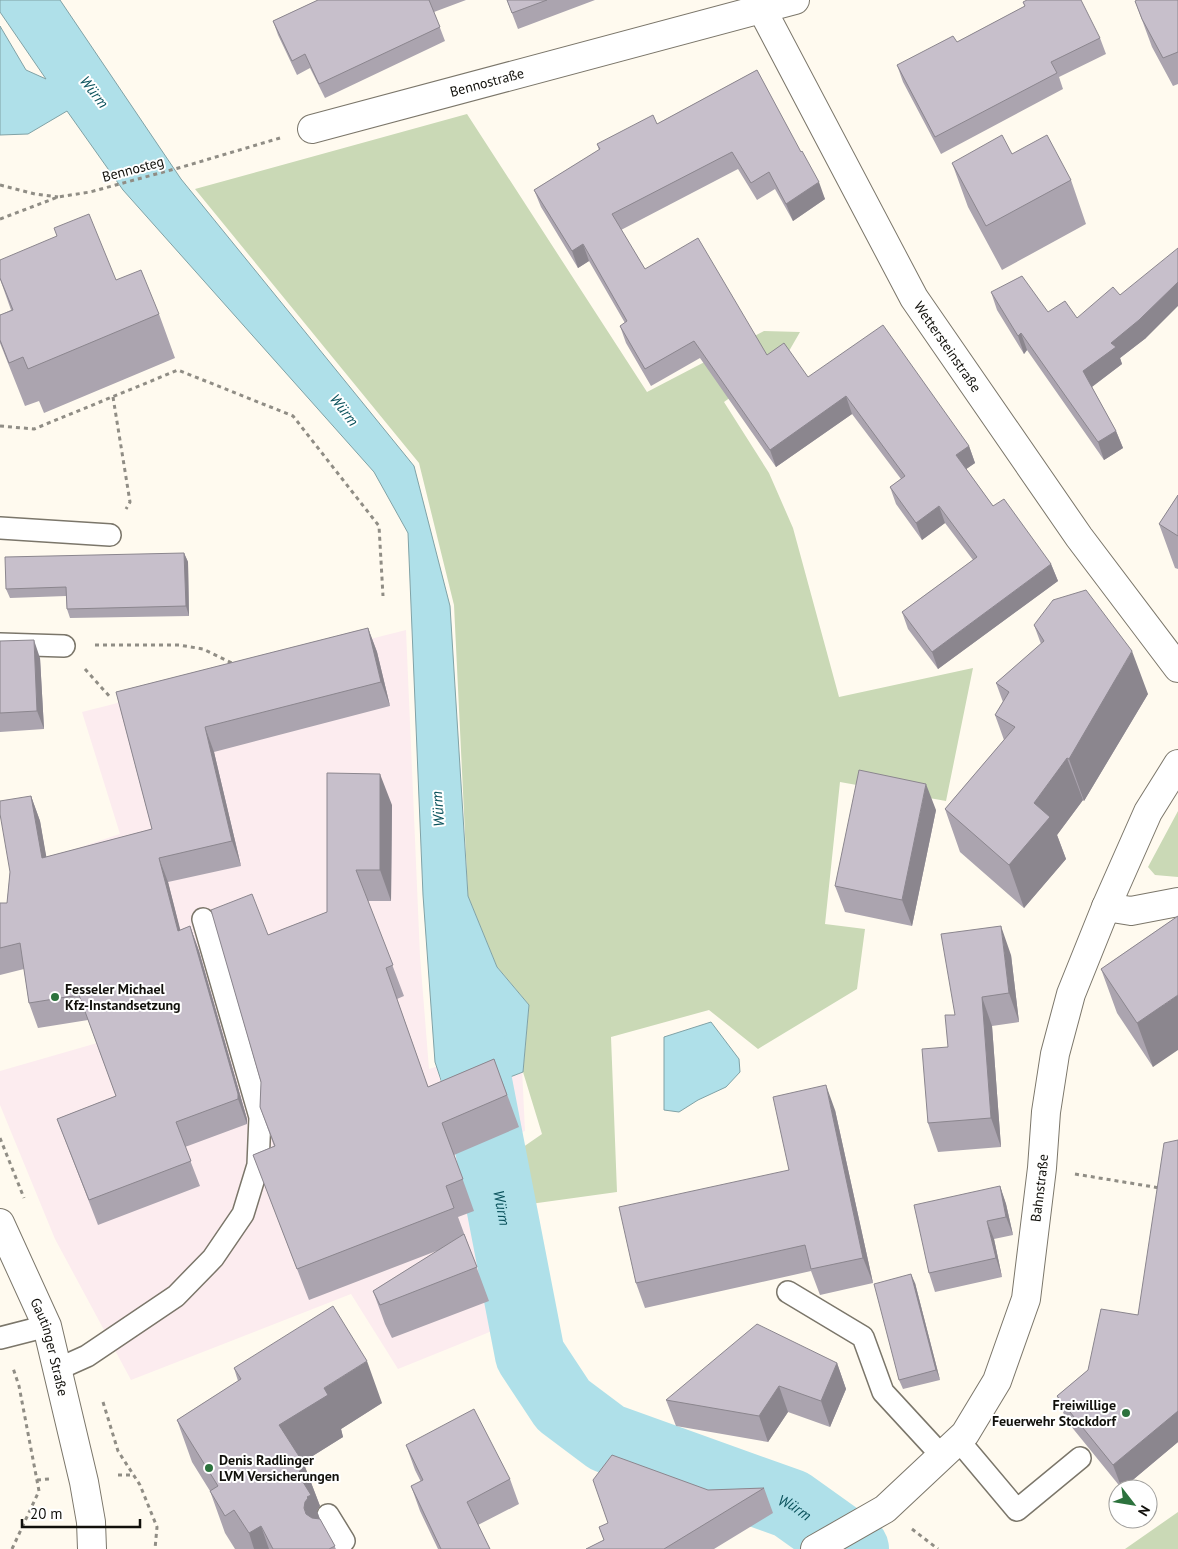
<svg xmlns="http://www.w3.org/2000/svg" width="1178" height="1549" font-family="'PT Sans',sans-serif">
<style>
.industrial{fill:#fcecef}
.green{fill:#cad9b6}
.water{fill:#afe0e9;stroke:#80a2a6}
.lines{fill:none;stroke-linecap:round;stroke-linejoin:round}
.river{stroke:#afe0e9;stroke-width:70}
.service-casing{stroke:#7b766a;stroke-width:24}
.minor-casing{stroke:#7b766a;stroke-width:30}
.secondary-casing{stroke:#7b766a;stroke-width:30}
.path{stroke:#908d85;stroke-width:3;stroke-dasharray:4 4;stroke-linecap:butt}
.service{stroke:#fff;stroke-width:21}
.minor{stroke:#fff;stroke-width:28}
.secondary{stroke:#fff;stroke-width:28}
.wall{fill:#aba4af}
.shaded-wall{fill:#8b868e}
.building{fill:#c7bfcb;stroke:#8b868e}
.poi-dot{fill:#2c723d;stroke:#fff;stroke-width:2}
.labels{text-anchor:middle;stroke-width:4;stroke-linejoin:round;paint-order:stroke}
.street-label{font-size:14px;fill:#11100b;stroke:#fff}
.poi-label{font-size:14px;font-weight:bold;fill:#11100b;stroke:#fff;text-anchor:start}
.water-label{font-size:15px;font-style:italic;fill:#09515b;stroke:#fff}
</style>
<rect width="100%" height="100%" fill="#fffaef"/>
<path class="industrial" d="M406,630L420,956L429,1069L458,1060L519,1005L525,1131L495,1143L500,1171L467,1182L512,1323L398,1369L351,1294L131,1380L55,1239L0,1105V1071L125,1035L66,852L120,834L82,712Z"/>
<path class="green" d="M467,114L647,392L764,331L800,332L785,358L724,402L769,473L793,528L839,697L973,668L946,801L840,782L825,924L865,929L857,989L758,1049L709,1010L611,1037L617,1192L523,1205L506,1159L542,1134L523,1072L529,1005L497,967L468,896L454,605L419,463L195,189Z
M1178,811V877L1155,875L1148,867Z
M1178,1512V1549H1125Z"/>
<path class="water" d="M0,0H60L181,179L414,466L450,606L468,896L497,967L529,1005L523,1072L448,1101L435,1062L423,895L408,533L374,472L123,190L67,111L28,134L0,135V26L26,70L46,79L0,12Z
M711,1022L739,1059L740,1072L726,1087L698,1100L679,1112L664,1110V1037Z"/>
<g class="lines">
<path class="river" id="s1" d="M470,1045L530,1355L563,1405L607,1438L791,1504L854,1549"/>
<defs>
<path id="service" d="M0,528L110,535
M0,644L64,646
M788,1292L863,1337L883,1392L942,1456
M0,1338L47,1326
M58,1369L87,1356L176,1296L213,1258L243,1214L258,1165L260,1117L203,919
M959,1441L1017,1510L1080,1458
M328,1515L344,1541L332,1549"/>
<g id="minor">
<path id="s2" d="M757,0L914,298L1079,537L1178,668"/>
<path id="s3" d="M312,129L795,0"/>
<path d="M1106,907L1131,911L1178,902"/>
<path id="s4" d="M815,1549L885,1509L965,1434L997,1381L1026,1299L1042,1168L1046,1112L1055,1054L1071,994L1106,907L1148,812L1178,764"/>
</g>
<g id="secondary">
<path id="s5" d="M0,1223L47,1326L84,1482L91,1522L92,1549"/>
</g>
</defs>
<use href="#service" class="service-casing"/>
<use href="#minor" class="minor-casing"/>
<use href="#secondary" class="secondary-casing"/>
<path class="path" d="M0,185L35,194L58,197
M0,219L58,197L90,192L182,167L280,138
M113,397L130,502L126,509
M0,426L34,429L178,370L293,416L379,526L383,596
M95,645H179L203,649L232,663L235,662
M85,669L110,697
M0,1138L24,1198
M1075,1174L1160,1188
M103,1402L118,1451L140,1485L157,1527L155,1549
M118,1475H134
M37,1480L49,1479
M912,1529L938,1549
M12,1549L39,1491L19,1386L13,1368"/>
<use href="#service" class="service"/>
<use href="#minor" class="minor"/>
<use href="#secondary" class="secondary"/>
</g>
<path class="wall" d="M318,0H466L434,12L445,41L325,98L310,68L297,75L278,35L273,21Z
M507,0H595L518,29Z
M1178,0V84L1173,86L1152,47L1135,1Z
M1023,2L1100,38L1106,54L1059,77L1063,89L941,154L903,82L897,65L957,42L1025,6Z
M757,70L825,199L793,221L775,189L757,200L738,169L621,230L645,269L767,355L808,377L969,446L975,463L966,469L993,506L1051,564L1058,581L938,669L908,629L902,612L973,560L945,523L922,540L896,504L890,487L901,479L852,414L776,467L700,358L651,386L626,343L620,326L625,323L589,261L578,268L541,207L534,190L599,150L597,144L657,124Z
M1012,154L1071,180L1086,224L1002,270L968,207L952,163Z
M0,260L116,280L159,314L175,358L44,413L39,401L25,406L0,343V315L11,310L0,279Z
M991,292L1048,312L1077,318L1120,295L1146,338L1120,358L1122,364L1092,387L1116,431L1123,448L1104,460L1027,350L1024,354L997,310Z
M1178,495V569L1175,568L1159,524Z
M184,553L188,562L189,616L70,618L67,609L66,596L10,598L6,589Z
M1034,625L1148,694L1084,801L1083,800L1057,835L1066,859L1024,908L960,852L945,809L1004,740L995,715L1003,702L996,683L1041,644Z
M368,628L377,652L390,706L214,752L241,866L168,882L180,930L190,926L199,951L247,1119V1124L185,1147L200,1186L98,1225L57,1119L116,1096L88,1020L38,1028L29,1003L24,969L0,975V903H7L10,872L31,796L40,821L46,857L152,829L116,692Z
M0,641L40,658L44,729L0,732Z
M392,805L391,901H368L404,996L397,999L428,1087L494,1059L519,1127L454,1155L474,1211L458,1217L489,1301L392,1338L385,1324L373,1291L439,1250L309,1300L253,1155L274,1146L260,1107L268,935L327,912Z
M936,810L912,926L845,912L835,886Z
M1178,916L1153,1067L1117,1013L1101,969Z
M1011,955L1019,1022L992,1026L1001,1147L938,1152L928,1123L948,1047L955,1015Z
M835,1110L873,1283L820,1295L811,1271L645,1308L636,1283L789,1170Z
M1178,1140V1442L1122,1489L1066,1420L1057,1396L1088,1370L1138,1315Z
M1000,1186L1006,1204L1013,1235L994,1239L1002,1277L935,1292L929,1273Z
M915,1283L940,1380L903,1389L899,1380Z
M837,1363L846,1389L830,1427L788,1412L768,1442L676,1426L666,1400Z
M234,1368L382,1403L341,1429L343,1437L303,1462L320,1506L317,1511L320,1519L336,1549H235L225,1533L210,1491L192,1462L177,1420L238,1381Z
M406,1445L510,1479L519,1504L478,1525L490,1549H438L420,1511L411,1486L421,1482L415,1470Z
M764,1488L773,1513L714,1549H586L604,1540L599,1527L708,1490Z"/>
<path class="shaded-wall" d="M819,182L825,199L793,221L786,204Z
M583,244L589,261L578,268L572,251Z
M1178,282V306L1146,338L1120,358L1122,364L1089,389L1083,371L1111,343Z
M1021,333L1027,350L1024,354L1018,336Z
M846,396L852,414L776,467L770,450Z
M1116,431L1123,448L1104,460L1098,442Z
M969,446L975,463L962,472L956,455Z
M939,506L945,523L922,540L916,523Z
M184,553L188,562L189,616L186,606Z
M1051,564L1058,581L938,669L932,652Z
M368,628L377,652L390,706L381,682Z
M34,640L40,658L44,729L37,711Z
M1132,651L1148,694L1084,801L1069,759Z
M205,727L214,752L241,866L232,841Z
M1067,758L1083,800L1057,835L1066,859L1024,908L1009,865L1034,803Z
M380,774L392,805L391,901L380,870Z
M926,784L936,810L912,926L902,900Z
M31,796L40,821L51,883L42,858Z
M159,858L168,882L187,956L178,931Z
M190,926L199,951L247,1119V1124L238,1099Z
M1001,926L1011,955L1019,1022L1009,993Z
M1178,995V1050L1153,1067L1137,1023Z
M982,997L992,1026L1001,1147L991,1118Z
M826,1085L835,1110L873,1283L863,1258Z
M1000,1186L1006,1204L1013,1235L1006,1217Z
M987,1221L994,1239L1002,1277L996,1258Z
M911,1274L915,1283L940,1380L936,1370Z
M367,1361L382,1403L341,1429L343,1437L295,1467L279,1425L324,1388Z
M837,1363L846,1389L830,1427L821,1401Z
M779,1386L788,1412L768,1442L759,1416Z
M1178,1411V1442L1122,1489L1113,1465Z
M304,1464L320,1506L317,1511L326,1537L320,1549L304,1508L298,1474Z
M261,1526L269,1549H254L249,1533Z"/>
<path class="building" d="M318,0H429L440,27L319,84L305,54L292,61L273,21Z
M507,0H547L512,13Z
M1027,0H1081L1100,38L1051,62L1057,73L935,137L897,65L953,36L957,42L1025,6L1023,2Z
M1137,0H1178V52L1163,58L1142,19L1135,1Z
M757,70L801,152L802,151L819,182L786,204L769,172L751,183L732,152L612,214L645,269L698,238L767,355L784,343L808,377L883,325L969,446L956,455L993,506L1004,499L1051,564L932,652L902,612L977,557L939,506L916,523L890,487L905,476L846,396L770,450L694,341L645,369L620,326L627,321L583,244L572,251L534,190L600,149L597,144L653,115L657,124Z
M1002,135L1012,154L1047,135L1071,180L986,226L952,163Z
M89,214L116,280L141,270L159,314L28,369L23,357L9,363L0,340V315L13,310L0,278V260L57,236L54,228Z
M1178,248V282L1139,320L1111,343L1116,347L1083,371L1116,431L1098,442L1021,333L1018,336L991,292L1022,276L1048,312L1065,301L1077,318L1113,287L1120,295Z
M1178,495V536L1159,524Z
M184,553L186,606L67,609L66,587L6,589L5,557Z
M1086,590L1132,651L1069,759L1067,758L1034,803L1050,817L1009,865L945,809L1015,727L995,715L1009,692L996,683L1044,641L1034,625L1053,600Z
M368,628L381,682L205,727L232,841L159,858L178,931L190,926L238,1094V1099L176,1122L191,1161L89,1200L57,1119L116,1096L79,995L29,1003L20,943L0,948V903H7L10,872L0,814V801L31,796L42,858L152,829L116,692Z
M34,640L37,711L0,713V641Z
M859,770L926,784L902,900L835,886Z
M327,773L380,774V870H356L393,965L386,968L428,1087L494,1059L507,1095L442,1123L463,1179L446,1186L454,1208L297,1269L253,1155L275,1146L260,1107L261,1082L211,910L252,894L268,935L327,912Z
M1178,916V995L1137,1023L1101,969Z
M1001,926L1009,993L982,997L991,1118L928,1123L922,1049L948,1047L945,1015H955L941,934Z
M826,1085L863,1258L811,1269L805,1245L636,1283L619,1207L789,1170L773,1097Z
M1178,1140V1411L1113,1465L1057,1396L1088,1370L1101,1309L1138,1315L1164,1143Z
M1000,1186L1006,1217L987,1221L996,1258L929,1273L914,1205Z
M464,1234L477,1267L380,1305L373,1291Z
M911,1274L936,1370L899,1380L874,1284Z
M333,1306L367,1361L324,1388L328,1395L279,1425L304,1464L298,1474L311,1495L307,1497L308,1498L305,1502L304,1508L306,1514L312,1518L320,1519L335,1546L329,1549H273L261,1526L249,1533L234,1510L225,1516L210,1491L218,1486L177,1420L241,1379L234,1368Z
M757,1324L837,1363L821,1401L779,1386L759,1416L666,1400Z
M474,1409L510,1479L467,1502L490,1549H441L411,1486L423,1480L406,1445Z
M612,1455L708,1490L764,1488L664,1549H586L604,1540L599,1527L608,1523L593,1480Z"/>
<g class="poi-dot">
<circle cx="55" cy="997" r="5"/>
<circle cx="1126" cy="1413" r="5"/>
<circle cx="209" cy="1468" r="5"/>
</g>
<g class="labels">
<g class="street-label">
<text dy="5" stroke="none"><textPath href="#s3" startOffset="181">Bennostraße</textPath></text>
<text transform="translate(133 169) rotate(-15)" y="5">Bennosteg</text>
<text dy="5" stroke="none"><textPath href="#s2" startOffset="396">Wettersteinstraße</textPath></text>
<text dy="5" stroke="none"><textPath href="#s4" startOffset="451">Bahnstraße</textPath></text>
<text dy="5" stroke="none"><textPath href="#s5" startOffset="134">Gautinger Straße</textPath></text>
</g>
<g class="poi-label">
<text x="65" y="994">Fesseler Michael<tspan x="65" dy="16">Kfz-Instandsetzung</tspan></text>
<text x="1116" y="1410" text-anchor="end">Freiwillige<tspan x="1116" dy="16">Feuerwehr Stockdorf</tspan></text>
<text x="219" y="1465">Denis Radlinger<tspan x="219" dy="16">LVM Versicherungen</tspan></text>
</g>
<g class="water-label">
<text transform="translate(94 92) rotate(52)" y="5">Würm</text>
<text transform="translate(344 410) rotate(52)" y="5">Würm</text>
<text transform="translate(438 809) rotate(-94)" y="5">Würm</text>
<text dy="5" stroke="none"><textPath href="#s1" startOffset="166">Würm</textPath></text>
<text dy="5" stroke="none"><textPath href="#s1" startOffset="631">Würm</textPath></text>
</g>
</g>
<g transform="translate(1133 1504) rotate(121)"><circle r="24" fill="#ffffff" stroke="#a09f9d"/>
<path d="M0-4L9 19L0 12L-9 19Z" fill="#2c723d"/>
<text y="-8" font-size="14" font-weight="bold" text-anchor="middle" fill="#11100b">N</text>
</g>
<path d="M22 1519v8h118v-8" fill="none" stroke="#11100b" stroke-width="2.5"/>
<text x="30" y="1519" font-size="15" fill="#11100b" stroke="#ffffff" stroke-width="4" paint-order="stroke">20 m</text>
</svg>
